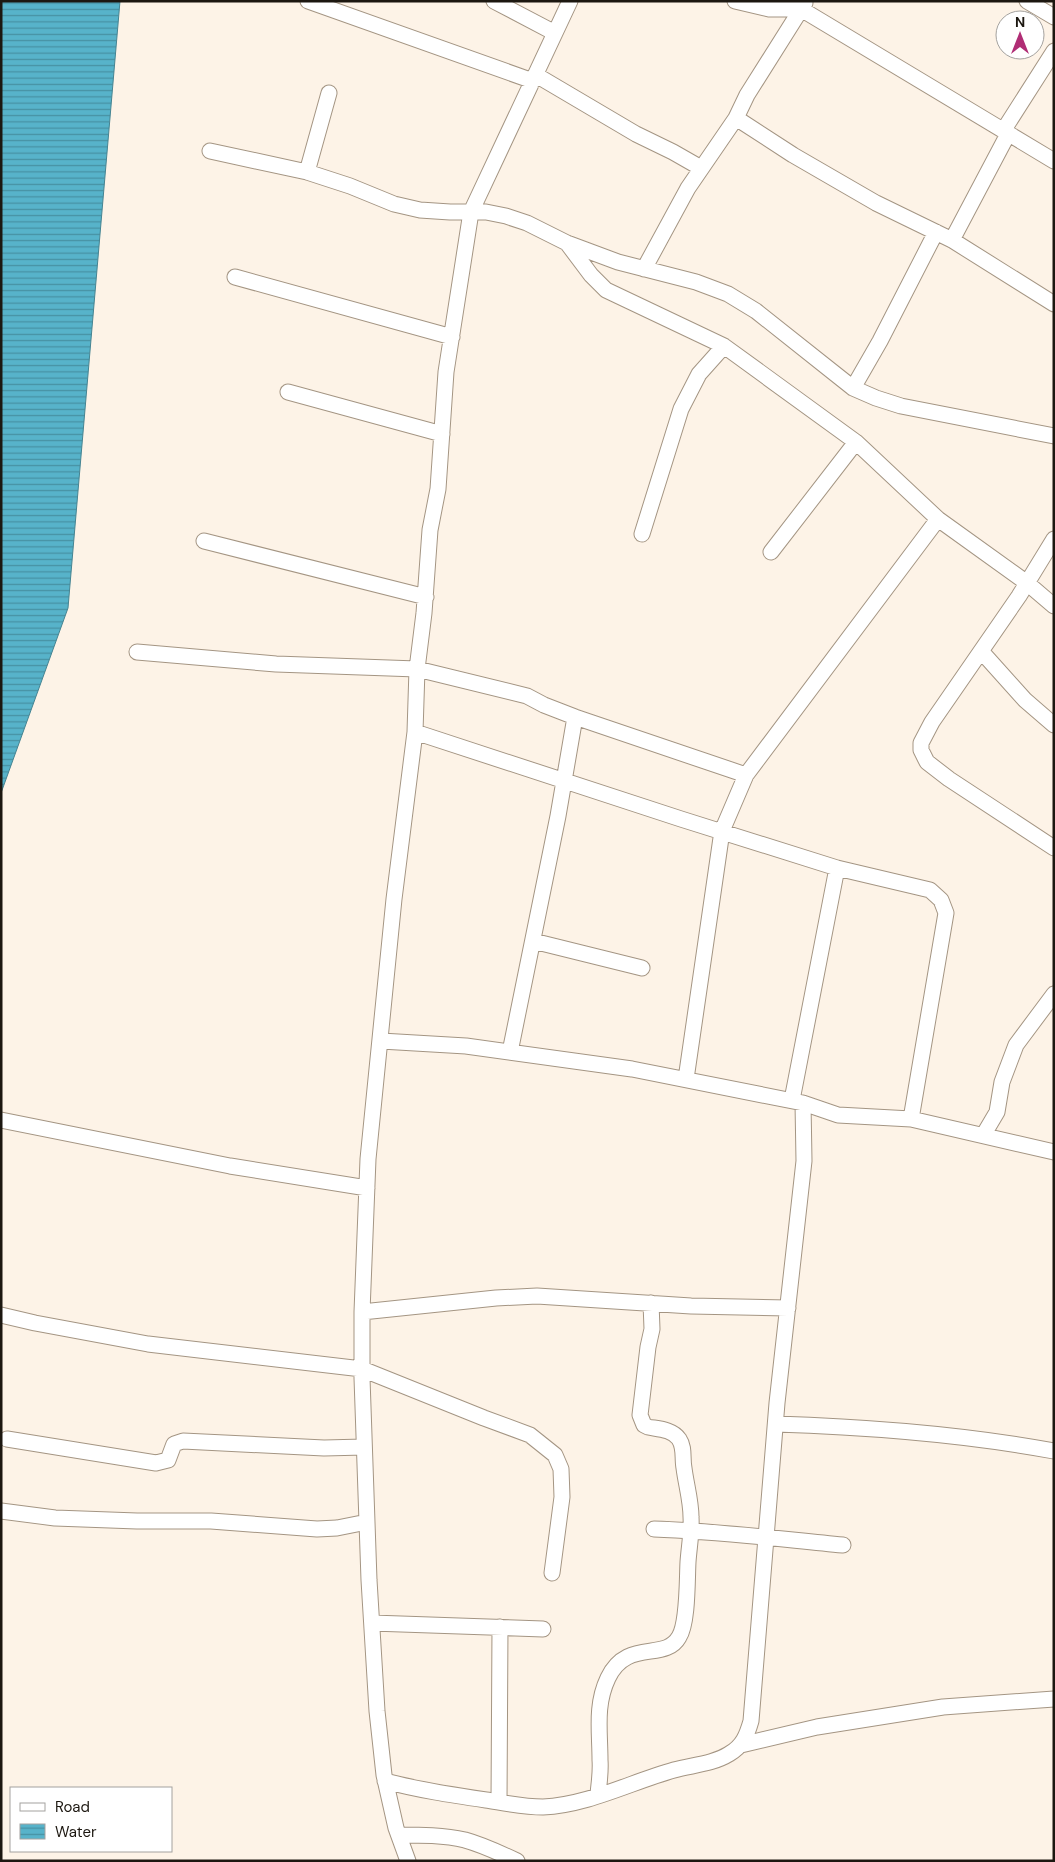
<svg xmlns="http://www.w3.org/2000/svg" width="1055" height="1862" font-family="'DM Sans',sans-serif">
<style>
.water{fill:url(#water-rules);stroke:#458492}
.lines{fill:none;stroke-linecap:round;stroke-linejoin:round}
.street-casing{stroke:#a49583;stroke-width:17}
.street{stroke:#fff;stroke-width:15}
</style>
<defs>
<pattern id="water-rules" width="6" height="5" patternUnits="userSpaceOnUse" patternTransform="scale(1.25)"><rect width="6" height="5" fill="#57b3ca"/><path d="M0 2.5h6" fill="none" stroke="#4791a3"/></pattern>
</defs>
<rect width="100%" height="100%" fill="#fdf3e7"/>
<path class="water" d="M1,1H120L68,608L1,793Z"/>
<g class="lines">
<defs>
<path id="street" d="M308,1L533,81
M494,1L555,33
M735,1L769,9H801L1054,161
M1027,1L1054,17
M536,75L636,134L673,152L701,168
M736,118L793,155L876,203L952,240L1054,304
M1003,131L1054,51
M210,151L307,172L350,186L394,204L420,210L450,212H486L506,216L527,223L567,243L618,262L696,282L728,294L756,311L853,388L876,398L901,406L1054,436
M307,172L329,93
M952,240L1008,134
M567,243L591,275L606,290L724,346L856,442L938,519L1027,583L1054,606
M644,269L688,188L736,118L747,95L805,3
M235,277L452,337
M853,388L880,341L936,232
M288,392L442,434
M642,534L681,409L699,374L724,346
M1054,539L1019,596L932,722L921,743V750L927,762L949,779L1054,848
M204,541L426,597
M771,552L856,442
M981,651L1025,700L1054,725
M137,652L276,664L417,669L527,696L544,705L575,717L558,816L510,1052
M575,717L746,775
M415,732L681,819L837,868L930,890L941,900L946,913L911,1119
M533,941L642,968
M381,1041L466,1046L632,1069L803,1103L838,1115L911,1119L1054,1152
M686,1079L722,831L746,775L938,519
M792,1100L837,868
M1,1120L230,1166L367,1188
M984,1134L997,1112L1002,1082L1016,1045L1054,994
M362,1312L496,1298L537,1296L691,1306L788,1308
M1,1315L35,1323L148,1344L362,1369L484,1418L530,1435L555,1455L561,1469L562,1497L552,1573
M776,1424C869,1427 962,1434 1054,1451
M7,1439L156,1463L168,1460L174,1444L183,1441L324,1448L364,1447
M1,1511L55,1518L137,1521H211L317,1529L337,1528L367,1522
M654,1529C718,1531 780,1539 843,1545
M372,1623L543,1629
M741,1745L817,1727L943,1707L1054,1699
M385,1781C418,1790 452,1795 486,1800C505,1803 524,1807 543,1807C588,1805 631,1782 674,1770C692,1765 713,1764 729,1754C743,1746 747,1735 751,1721L777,1403L804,1161L803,1103
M598,1794C599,1783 601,1772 600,1760C600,1732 595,1705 608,1678C627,1638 665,1662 679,1637C688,1623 687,1580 688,1562C689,1547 692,1532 691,1517C691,1501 686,1484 684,1468C682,1458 685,1448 679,1439C672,1429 658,1429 648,1427L644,1425L640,1415L648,1347L652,1329L651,1303
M499,1802L500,1627
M399,1835C421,1835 444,1835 465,1840C483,1845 500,1853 517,1861
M408,1861L396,1828L384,1775L377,1711L369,1580L362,1378V1312L368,1159L394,899L415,732L417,669L424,613L430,530L438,489L446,372L471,212L570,1"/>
</defs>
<use href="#street" class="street-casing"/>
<use href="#street" class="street"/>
</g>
<rect width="1055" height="1862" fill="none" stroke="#1c1710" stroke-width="5"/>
<rect x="10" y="1787" width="162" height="65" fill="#ffffff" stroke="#a4a29f"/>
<rect x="20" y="1803" width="25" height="8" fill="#ffffff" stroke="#a4a29f"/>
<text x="55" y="1812" font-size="15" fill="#1c1710">Road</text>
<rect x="20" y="1824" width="25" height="15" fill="url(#water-rules)" stroke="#a4a29f"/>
<text x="55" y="1837" font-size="15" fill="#1c1710">Water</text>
<g transform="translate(1020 35)"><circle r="24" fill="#ffffff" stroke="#a4a29f"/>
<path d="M0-4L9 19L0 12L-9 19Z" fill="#b02d75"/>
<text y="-8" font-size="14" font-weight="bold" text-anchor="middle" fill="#1c1710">N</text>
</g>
</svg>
